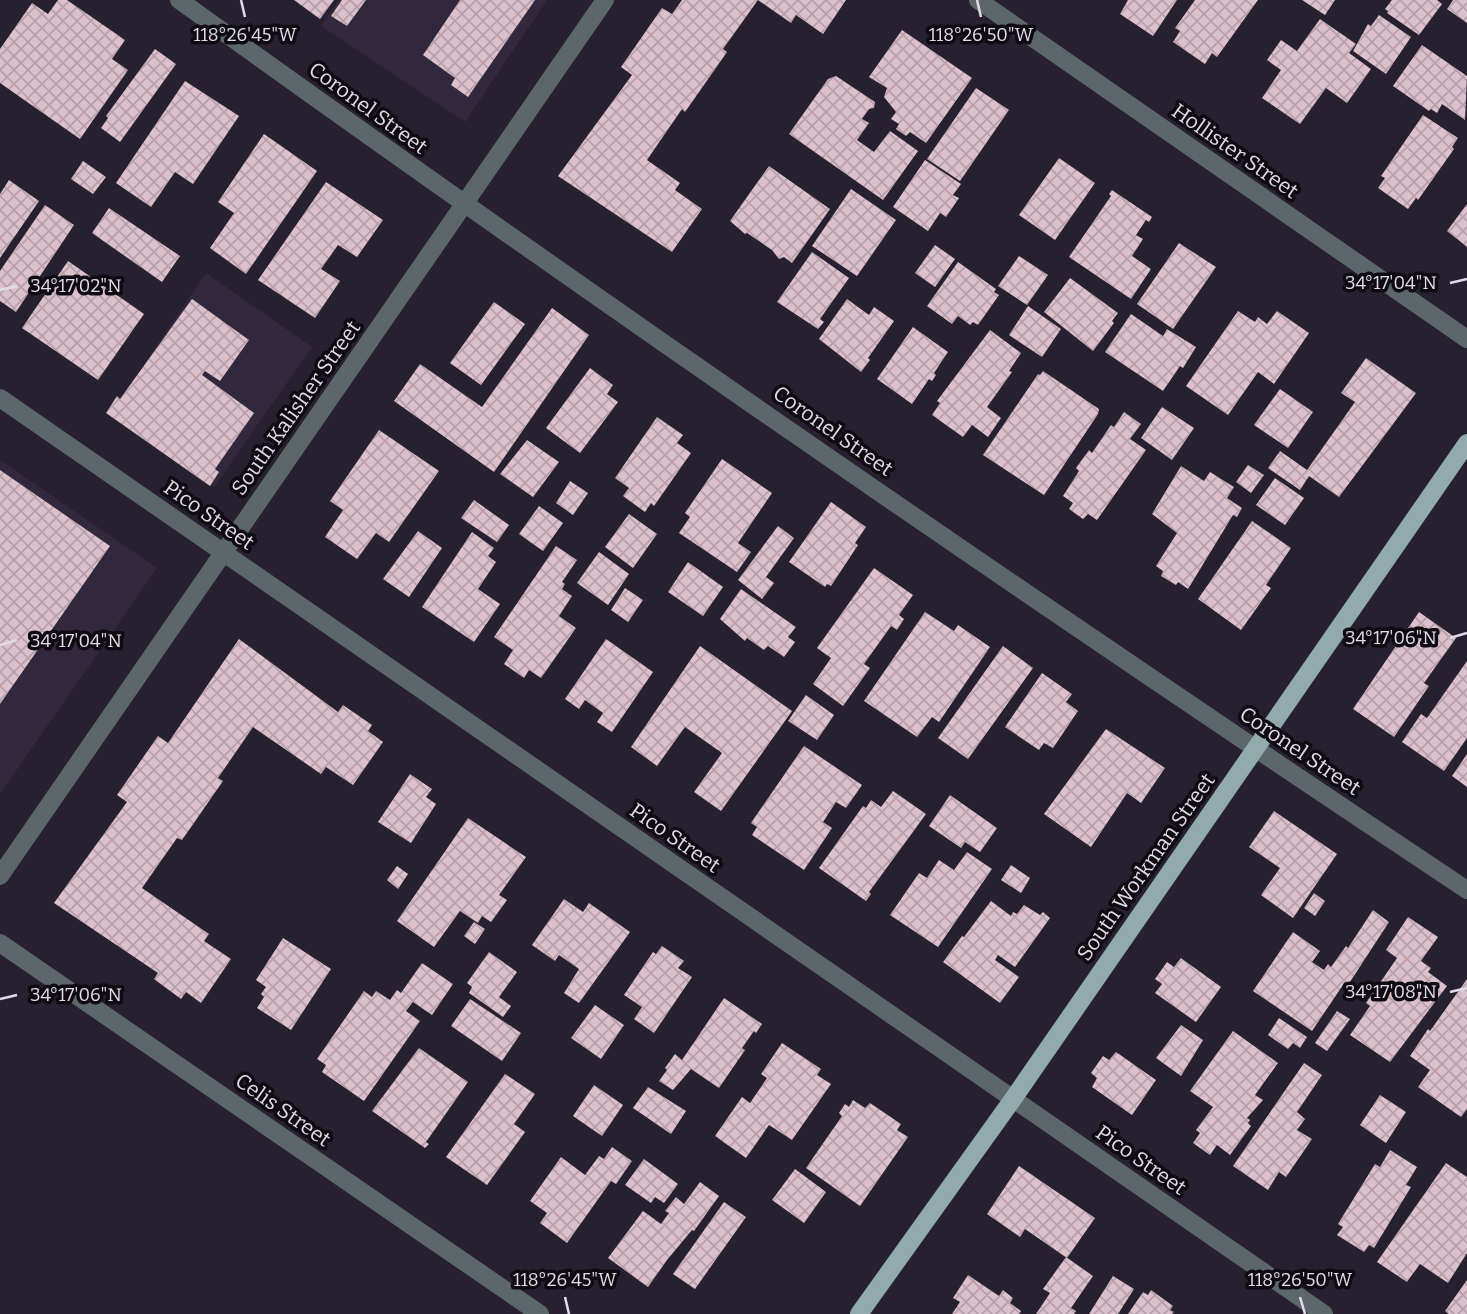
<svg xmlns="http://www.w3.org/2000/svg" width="1467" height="1314" font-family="Bitter,serif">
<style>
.built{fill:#32283e}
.building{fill:url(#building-cross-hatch)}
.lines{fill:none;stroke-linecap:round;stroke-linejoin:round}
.minor{stroke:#5b6768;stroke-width:18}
.major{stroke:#91abac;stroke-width:18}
.ticks{fill:none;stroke:#e1dce8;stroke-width:2.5}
.labels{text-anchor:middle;stroke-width:7;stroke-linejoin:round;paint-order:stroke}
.street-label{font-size:21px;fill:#e1dce8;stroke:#0e0b13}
.ticks-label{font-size:18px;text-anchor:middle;fill:#e1dce8;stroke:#0e0b13;stroke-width:7;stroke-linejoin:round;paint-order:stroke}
</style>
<defs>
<pattern id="building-cross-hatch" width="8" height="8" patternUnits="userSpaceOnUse" patternTransform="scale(1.75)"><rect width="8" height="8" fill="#dcc1cc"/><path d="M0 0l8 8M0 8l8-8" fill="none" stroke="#b6a1aa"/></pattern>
</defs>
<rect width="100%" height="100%" fill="#272031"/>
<path class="built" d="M339,0H547L465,122L321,26Z
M206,273L312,347L214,487L110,414Z
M0,460L157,568L0,794Z"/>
<path class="building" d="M58,0H67L125,40L112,59L128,70L80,139L0,83V49L32,3L48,14Z
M294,0H334L320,19Z
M342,0H366L347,26L331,16Z
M460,0H535L468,97L451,85L455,78L423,55Z
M682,0H758L723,49L727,52L685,112L682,109L647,160L680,183L675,190L702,209L672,252L558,176L632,75L621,67L662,8L672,14Z
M758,0H846L823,34L796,15L791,23Z
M1128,0H1177L1153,36L1120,14Z
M1195,0H1258L1217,57L1212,53L1205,64L1173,42L1180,31L1175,28Z
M1302,0H1335L1325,15Z
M1392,0H1437L1442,4L1419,35L1387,13L1388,11L1385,9Z
M1453,0H1467V23L1447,9Z
M1379,15L1411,37L1386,74L1353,51L1368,24L1371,26Z
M1320,19L1356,44L1349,53L1371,69L1347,103L1326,88L1300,124L1262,98L1281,70L1267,60L1281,40L1297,51Z
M902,30L972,78L926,143L910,132L906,136L896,129L899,124L891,119L896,112L884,97L887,88L869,77Z
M1422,45L1467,76L1465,120L1442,104L1437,113L1431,109L1429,111L1393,86Z
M155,49L176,64L120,142L101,128L108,118L106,116Z
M836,76L875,102L874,108L869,109L862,119L869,123L857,140L874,152L890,131L918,151L883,200L789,134L828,79Z
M185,81L239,116L193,184L175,172L151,207L116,183Z
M976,88L1009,110L960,181L927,159Z
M1423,115L1458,138L1452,147L1454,149L1418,200L1416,198L1408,209L1378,188L1385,178L1381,176Z
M264,134L317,171L246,274L210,248L234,213L218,202Z
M1059,158L1095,183L1055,240L1019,215Z
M925,160L961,184L953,195L959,198L946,217L940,213L928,231L893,207Z
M83,161L106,177L93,194L71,179Z
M769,166L830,209L792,263L784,257L779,259L772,250L747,233L745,234L730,221Z
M9,180L39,201L0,258V194Z
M326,182L383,220L357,257L338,245L321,269L340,281L315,318L258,280Z
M851,189L896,220L857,276L812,246Z
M1112,190L1152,217L1149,222L1146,220L1136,235L1143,239L1132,256L1151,269L1131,299L1069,257L1111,196L1109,194Z
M1467,204V247L1447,231Z
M45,205L74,225L16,312L0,301V271Z
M109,208L180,256L162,282L92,233Z
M1179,243L1216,267L1173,329L1137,304Z
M935,245L955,259L935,287L915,273Z
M812,252L849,278L820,319L824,322L818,329L777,302Z
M1019,256L1048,275L1027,305L998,286Z
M68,261L144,314L98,380L22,328Z
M958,262L996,289L994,292L999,295L978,325L973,322L970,325L958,316L952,324L927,306Z
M1070,278L1118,313L1112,321L1114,323L1093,351L1044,312Z
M192,299L249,340L220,381L205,371L202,375L254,413L215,469L219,472L210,486L106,413L117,396L120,399Z
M847,299L869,315L874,307L894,321L868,358L870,360L861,372L819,339Z
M494,302L525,324L481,385L450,363Z
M1028,306L1061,329L1042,357L1009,335Z
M552,308L589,335L494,472L394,401L420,364L482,407Z
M1238,311L1255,322L1258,317L1267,324L1277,311L1309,333L1274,384L1258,372L1228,415L1186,386Z
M1131,314L1163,336L1167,329L1196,347L1183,368L1180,366L1163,391L1105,352Z
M913,327L948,352L934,373L936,375L932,381L929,379L912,404L877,379Z
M990,330L1021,353L1009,371L1012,372L987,407L1001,418L988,437L972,425L963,437L932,415L940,403L937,401Z
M1366,358L1416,393L1339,497L1309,476L1300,490L1268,468L1280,451L1307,470L1355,402L1341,393Z
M590,368L613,385L607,394L618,402L580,453L546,428Z
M1043,371L1099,409L1098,414L1044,495L983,455L1038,374L1040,375Z
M1280,389L1313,412L1288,448L1254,425Z
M1162,407L1194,428L1172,460L1141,438Z
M1124,412L1141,424L1130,439L1146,450L1097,520L1088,514L1083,519L1069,509L1073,503L1063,496L1079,471L1076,468L1089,450L1092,453L1111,425L1114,427Z
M657,417L683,435L677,443L691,453L654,506L651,503L645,512L623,496L629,488L615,478Z
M379,430L439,471L389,542L376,533L357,559L325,537L343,510L330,501Z
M527,440L559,462L533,497L500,474Z
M722,459L772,493L738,543L751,552L737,572L679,533L690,517L685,513Z
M1248,465L1264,475L1251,493L1236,482Z
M1181,466L1204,481L1210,472L1234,487L1227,498L1242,508L1237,517L1233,515L1188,589L1178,582L1176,585L1161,576L1163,571L1156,566L1177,533L1152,514Z
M0,470L110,546L0,704Z
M1275,478L1304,498L1285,525L1256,505Z
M570,481L588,493L573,515L556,503Z
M474,500L509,525L497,542L461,518Z
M831,502L866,527L855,543L858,545L831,586L827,584L825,587L789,562Z
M539,506L563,523L543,551L519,534Z
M629,514L657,534L633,568L605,547Z
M1252,521L1291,548L1266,585L1271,588L1241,630L1198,599Z
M778,526L794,538L766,577L774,583L762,599L738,580Z
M418,531L442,548L409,597L383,579Z
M472,532L494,548L488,556L496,562L478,589L500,604L474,642L422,607Z
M556,546L577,560L562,582L565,584L562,589L572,596L559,616L576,628L541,678L529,670L524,678L504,664L513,650L494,637Z
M599,552L629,574L608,605L577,583Z
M688,562L723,587L703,616L668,592Z
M874,568L913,595L899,615L904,619L897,630L891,626L864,664L870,668L843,706L813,684L831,658L817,648Z
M625,588L643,600L628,622L611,610Z
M741,589L796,627L788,637L795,642L784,657L768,646L764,650L747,638L745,641L720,619Z
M925,612L954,631L958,625L990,647L939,722L932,717L917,737L864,701Z
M1419,612L1456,638L1424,683L1429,686L1394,737L1353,709Z
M239,639L338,712L343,705L372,725L368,731L383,742L353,785L326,767L321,774L253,727L218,778L223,781L182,840L177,838L142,888L209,934L204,941L231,959L201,1003L186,992L181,999L154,979L158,973L54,903L127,802L117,795L158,736L168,743Z
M606,639L653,672L612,732L597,722L603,713L585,700L579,709L565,699Z
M700,646L792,711L721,811L694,792L722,753L685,727L657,766L631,747Z
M1003,646L1033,668L968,759L938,738Z
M1467,661V738L1444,771L1402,742L1421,714L1427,718Z
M1042,673L1072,694L1066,702L1078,711L1053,748L1044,743L1039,750L1005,727Z
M806,695L834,715L817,740L788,721Z
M1106,729L1165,768L1141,803L1127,793L1091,847L1044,814Z
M804,746L862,785L846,808L836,802L823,822L832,828L804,870L752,835L757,827L751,823Z
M1467,754V787L1452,776Z
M410,774L432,789L426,797L436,804L411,843L378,822Z
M893,791L926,814L869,892L871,894L866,901L819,868L863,806L866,808L871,800L881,807Z
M950,795L997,828L980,852L965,842L961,848L929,826Z
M1274,811L1337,854L1293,918L1261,895L1280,868L1249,847Z
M468,818L526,857L499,895L507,900L491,922L482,916L478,923L460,911L434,947L397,921Z
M967,852L992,869L938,947L890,915L919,873L927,878L939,860L954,870Z
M1011,865L1030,878L1021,893L1001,880Z
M397,866L408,874L398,889L387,880Z
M1314,893L1325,901L1315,916L1304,908Z
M564,899L583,912L589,903L630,932L579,1003L564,993L579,969L559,955L555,961L532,945Z
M991,901L1011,916L1013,912L1017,914L1024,905L1040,915L1043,912L1050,918L1015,967L998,955L995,960L1019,977L1000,1003L943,962L962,936L964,937Z
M1373,910L1389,922L1348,985L1345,982L1312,1031L1253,991L1293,932L1320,951L1312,962L1324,970L1328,964L1331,967L1346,946L1348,948Z
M1408,917L1438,937L1421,961L1431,968L1428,972L1447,986L1390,1062L1350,1035L1370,1006L1366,1003L1397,958L1386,950Z
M474,922L485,929L475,944L464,936Z
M283,938L331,969L291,1030L257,1008L264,997L261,994L266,987L256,980Z
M662,946L684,961L678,968L692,977L654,1033L634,1019L642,1007L624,995L653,952L656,954Z
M489,952L517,972L499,997L511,1006L503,1017L469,993L472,987L467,983Z
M1181,958L1221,987L1196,1022L1155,993L1162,984L1155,979L1167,962L1174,967Z
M422,963L453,984L432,1015L413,1002L406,1011L420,1021L364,1101L322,1072L326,1065L317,1059L364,991L372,997L376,991L390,1000L397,990L401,993Z
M1467,979V1109L1461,1117L1418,1087L1430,1070L1410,1056L1428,1029L1430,1031Z
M724,998L762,1024L756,1033L754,1031L742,1048L745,1050L719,1088L691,1069L673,1090L659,1081L667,1070L665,1068L675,1054L682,1060Z
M470,999L521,1033L502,1061L451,1026Z
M595,1005L624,1025L601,1059L571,1038Z
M1337,1011L1350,1019L1327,1051L1315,1043Z
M1279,1018L1307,1037L1300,1048L1293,1043L1288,1049L1268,1035Z
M1181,1025L1203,1040L1181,1076L1156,1058Z
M1233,1031L1278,1063L1255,1095L1263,1100L1247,1118L1250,1120L1248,1123L1251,1126L1230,1155L1217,1145L1210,1155L1193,1143L1200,1133L1196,1130L1213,1107L1190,1091Z
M782,1043L821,1069L817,1075L831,1084L792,1140L769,1125L746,1158L715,1136L742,1097L750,1103L767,1078L761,1074Z
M419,1048L468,1082L426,1142L429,1144L425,1148L372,1111Z
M1116,1052L1156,1080L1132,1115L1092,1087L1097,1078L1091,1073L1103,1056L1109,1060Z
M1304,1063L1322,1075L1297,1112L1305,1119L1297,1130L1312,1139L1286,1177L1279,1172L1268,1190L1233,1166Z
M505,1074L535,1094L514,1124L525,1132L487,1185L446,1157Z
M594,1085L623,1105L602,1136L573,1116Z
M648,1087L686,1111L671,1134L633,1108Z
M1380,1095L1406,1112L1386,1143L1360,1125Z
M853,1100L865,1108L870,1103L901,1124L897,1130L908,1137L860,1206L806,1168L842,1116L839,1113L845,1104L849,1107Z
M612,1147L632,1161L616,1184L611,1181L567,1243L540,1223L547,1213L530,1201L561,1157L585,1175L599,1156L604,1159Z
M1390,1150L1417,1167L1406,1185L1411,1187L1374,1248L1369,1245L1364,1252L1337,1235L1343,1227L1338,1224L1375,1164L1380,1167Z
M644,1159L678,1184L664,1203L655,1197L651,1203L625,1185Z
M1446,1163L1467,1177V1253L1448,1283L1420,1264L1407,1282L1377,1262Z
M1019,1166L1095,1218L1067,1258L1025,1229L1020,1237L987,1214Z
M795,1169L826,1192L804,1223L772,1200Z
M700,1182L719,1196L694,1231L692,1230L667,1260L648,1287L608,1258L643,1211L661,1224L669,1213L665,1211L676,1197L684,1204Z
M724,1202L746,1217L695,1289L673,1274Z
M1066,1257L1093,1276L1071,1308L1076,1311L1074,1314H1036L1050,1293L1043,1289Z
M968,1275L999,1296L1003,1290L1013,1298L1010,1303L1021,1311L1019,1314H952L960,1302L953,1298Z
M1113,1276L1134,1289L1118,1314H1089Z
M1467,1280V1314H1449L1445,1311Z
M1151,1290L1173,1306L1170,1310L1174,1312L1172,1314H1128L1143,1292L1148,1295Z"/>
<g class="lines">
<path class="minor" d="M179,0C603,305 1033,601 1467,890
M978,0L1467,339
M0,398L1324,1314
M0,876L605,0
M0,943L540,1314"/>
<path class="major" d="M859,1314L1013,1099L1467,443"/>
</g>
<path class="ticks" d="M241,0L245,17M977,0L981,17M1450,283L1467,279M0,290L17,286M1450,638L1467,633M0,645L17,640M1450,992L1467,988M0,999L17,995M565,1297L569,1314M1300,1297L1305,1314"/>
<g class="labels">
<g class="street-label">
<text transform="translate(368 108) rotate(36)" y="7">Coronel Street</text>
<text transform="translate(1235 151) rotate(35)" y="7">Hollister Street</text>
<text transform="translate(296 408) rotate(-55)" y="7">South Kalisher Street</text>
<text transform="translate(833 431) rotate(35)" y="7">Coronel Street</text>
<text transform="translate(209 515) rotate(35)" y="7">Pico Street</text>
<text transform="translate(1300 751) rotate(34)" y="7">Coronel Street</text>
<text transform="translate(675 838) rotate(35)" y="7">Pico Street</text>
<text transform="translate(1146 867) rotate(-55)" y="7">South Workman Street</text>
<text transform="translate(283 1110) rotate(35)" y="7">Celis Street</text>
<text transform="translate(1141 1160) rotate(35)" y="7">Pico Street</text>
</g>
</g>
<g class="ticks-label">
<text x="245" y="41">118°26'45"W</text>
<text x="981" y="41">118°26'50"W</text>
<text x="1391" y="289">34°17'04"N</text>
<text x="76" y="292">34°17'02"N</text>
<text x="1391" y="644">34°17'06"N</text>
<text x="76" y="647">34°17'04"N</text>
<text x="1391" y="998">34°17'08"N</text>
<text x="76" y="1001">34°17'06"N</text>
<text x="565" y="1286">118°26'45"W</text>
<text x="1300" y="1286">118°26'50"W</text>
</g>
</svg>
